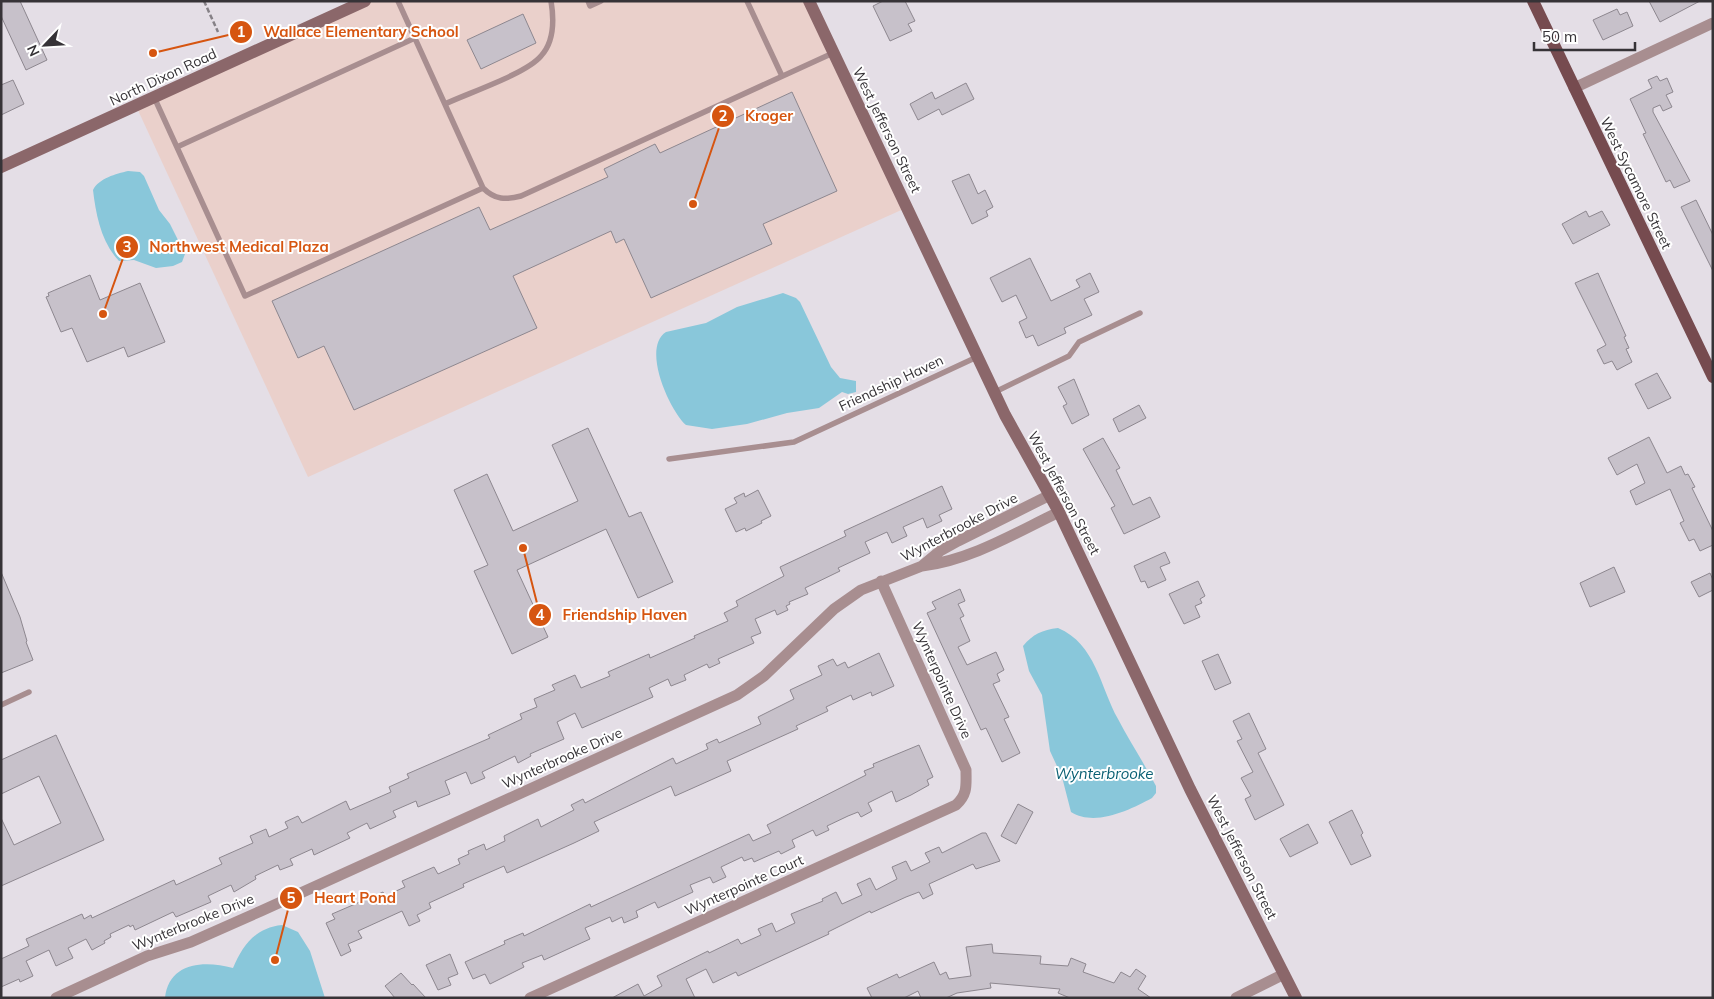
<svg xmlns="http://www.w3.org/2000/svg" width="1714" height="999" font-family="Mulish,sans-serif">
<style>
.commercial{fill:#ead0cb}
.water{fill:#89c7da}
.building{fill:#c7c1ca;stroke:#8d878f}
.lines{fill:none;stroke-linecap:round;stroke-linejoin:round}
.path{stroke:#858086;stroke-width:2.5;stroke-dasharray:5 2.5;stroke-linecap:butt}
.lane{stroke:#a88e90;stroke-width:5.5}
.street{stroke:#a88e90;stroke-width:11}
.secondary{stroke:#8b676a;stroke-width:12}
.primary{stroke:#764b4f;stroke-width:12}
.labels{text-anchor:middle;stroke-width:4;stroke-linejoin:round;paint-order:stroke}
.street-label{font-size:14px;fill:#363337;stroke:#fff}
.water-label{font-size:15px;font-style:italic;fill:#095f73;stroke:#fff}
.leader{fill:none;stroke:#d65510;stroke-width:2}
.callout-dot{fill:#d65510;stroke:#fff;stroke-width:2}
.mark-label{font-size:15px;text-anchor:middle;font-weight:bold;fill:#fff}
.callout-label{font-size:15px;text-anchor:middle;font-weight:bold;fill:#d65510;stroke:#fff;stroke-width:4;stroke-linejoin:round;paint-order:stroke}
</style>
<rect width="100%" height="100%" fill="#e4dee6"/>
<path class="commercial" d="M363,1H811L908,207L308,477L136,106Z"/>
<path class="water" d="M128,171L140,172L144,176L159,210L170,224L185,254L182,262L173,266L156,268L134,260L119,261C101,242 96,215 93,190C99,178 116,174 128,171Z
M783,293L796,298L800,302L831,367L840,378L856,381V392L848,394L842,392L819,408L787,413L747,424L712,429L686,425C670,411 641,348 666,332L706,323L737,307Z
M1058,628C1096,644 1100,687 1118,719C1130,742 1144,763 1156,786V793L1152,798C1130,810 1095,827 1071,812L1062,777L1050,751L1042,695L1029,671L1023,646C1033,634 1042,630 1058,628Z
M282,925L298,932L310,951L325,998H165C169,962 204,960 233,968C243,945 255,928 282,925Z"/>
<path class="building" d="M1,1H20L47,60L26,70L1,16Z
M883,1H905L915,21L908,24L912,31L890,41L873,6Z
M1649,1H1700L1660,22Z
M1617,9L1620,15L1627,12L1633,26L1603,40L1593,20Z
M523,14L536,43L481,69L467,40Z
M1657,76L1660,81L1667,78L1673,92L1666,95L1672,107L1663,111L1660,105L1653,108V112L1690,181L1674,188L1670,180L1666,182L1643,134L1646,133L1630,99L1652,88L1648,80Z
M13,80L24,104L1,115V85Z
M966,83L974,99L942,115L939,109L918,120L910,104L932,92L935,99Z
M792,92L837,191L763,224L772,244L651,298L624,239L616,243L611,231L513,276L537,328L354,410L324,346L298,358L272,301L479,207L490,230L608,177L604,169L655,144L660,153Z
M969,174L978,194L985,190L993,207L986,211L988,216L972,224L952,181Z
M1696,200L1713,235V271L1681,207Z
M1586,211L1589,217L1602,211L1610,225L1573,244L1562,224Z
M1030,258L1051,301L1080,287L1076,280L1090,273L1099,292L1084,299L1092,315L1064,328L1066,333L1038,346L1033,335L1026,338L1019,322L1027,318L1016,295L1002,302L990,278Z
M1598,273L1626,336L1624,337L1629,348L1626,349L1632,362L1617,370L1612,361L1604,364L1597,350L1606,345L1575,283Z
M90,275L100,300L140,283L165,342L128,357L124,347L87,362L72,328L61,332L46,297L49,296L48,293Z
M1657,373L1671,398L1648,409L1635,384Z
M1074,379L1089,415L1072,424L1063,406L1067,404L1058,387Z
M1139,405L1146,418L1119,432L1113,419Z
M588,428L629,517L641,512L673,582L638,598L606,529L517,570L548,637L512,654L474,571L488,565L454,490L487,474L513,531L578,501L552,445Z
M1649,437L1667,473L1681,466L1685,475L1688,474L1695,487L1692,488L1713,531V545L1700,551L1694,539L1689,541L1680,523L1684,521L1670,489L1636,505L1630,491L1645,483L1637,464L1617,475L1608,458Z
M1103,438L1120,468L1116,470L1133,505L1150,497L1160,517L1124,534L1111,508L1115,506L1083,449Z
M942,486L952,509L939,515L942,521L927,528L923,518L903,527L907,536L892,543L887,532L865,542L870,553L838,568L840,571L805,588L808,594L789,602L790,604L786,606L788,610L777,615L775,610L755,619L761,633L751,637L754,643L718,659L720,663L709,668L707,664L684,675L686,680L671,686L668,679L649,688L653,697L582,728L575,713L557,722L564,739L530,754L531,756L518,763L515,756L482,772L485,778L471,784L466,772L445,781L450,794L418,807L416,801L393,811L396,817L370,829L367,823L347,833L350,838L314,855L312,849L290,859L293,865L280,870L278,865L255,876L256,879L234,892L231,885L208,896L211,902L176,917L173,912L135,930L133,925L130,927L129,925L110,934L111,937L104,941L105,943L92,950L86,939L68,948L73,958L56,966L49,950L26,961L33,976L20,982L19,979L1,987V959L29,946L26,939L82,914L84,919L91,915L92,918L174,880L176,885L222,864L219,858L253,843L250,836L266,829L269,837L288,828L285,822L298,816L302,823L346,801L350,810L391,792L389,787L409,778L407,774L490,738L488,735L522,719L520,714L537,707L534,699L555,690L552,685L575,675L581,688L610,676L608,672L649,654L650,658L695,638L694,636L728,621L724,613L738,606L736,601L784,576L780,567L846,536L844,531Z
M758,490L771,516L761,521L762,523L746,531L745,528L736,532L725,509L737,503L734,498L744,493L745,497Z
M1165,552L1170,563L1160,567L1166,580L1148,588L1145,581L1141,582L1134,566Z
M1614,567L1625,592L1590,607L1580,583Z
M1,572L20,617L27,641L26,642L33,660L1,673Z
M1710,573L1713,580V590L1699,597L1691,582Z
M1198,581L1205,596L1200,599L1202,603L1195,606L1200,617L1184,624L1169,594Z
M960,589L965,601L958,604L964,616L960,618L970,641L958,647L967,665L996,652L1004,670L997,674L1000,681L993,684L1009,717L1004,719L1020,753L1002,762L986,728L981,730L927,613L936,609L932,602Z
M879,653L894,686L872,696L871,692L853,700L851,695L826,707L828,711L796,726L798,729L727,761L731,771L675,796L671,786L594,822L599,831L574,843L507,873L504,866L463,884L464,887L429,903L431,908L417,915L420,921L409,926L402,911L358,931L362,938L348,944L351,951L341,956L326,923L335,919L332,914L383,892L385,896L405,887L402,881L434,867L438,874L460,864L458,859L469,854L468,851L484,844L486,850L505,841L504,836L538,819L541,827L574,810L571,805L583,799L585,803L673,758L676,764L708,749L706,744L717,739L719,743L761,724L758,717L794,699L790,690L822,675L818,666L833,659L837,666L845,662L848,668Z
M1218,654L1231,683L1215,690L1202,661Z
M1249,713L1266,749L1258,753L1284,805L1255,820L1245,799L1251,796L1241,778L1253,772L1237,741L1242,739L1233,721Z
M56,735L104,840L1,886V818L14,845L61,823L39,776L1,794V760Z
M919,745L933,777L927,780L929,785L911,795L896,802L892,791L868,803L872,811L861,817L858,812L848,816L827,826L829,830L816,836L813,830L792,840L795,847L781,854L779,851L754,862L752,858L744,861L742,857L721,867L726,877L713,883L710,877L690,885L693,892L658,908L655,902L636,911L638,917L624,923L622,917L612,922L610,917L585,928L590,939L544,960L542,955L522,963L524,967L490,984L485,974L473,979L465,962L505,944L504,941L523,933L524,936L590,904L591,907L749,834L753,841L771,833L767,825L866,775L864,771L874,767L873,764Z
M1018,804L1033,812L1016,844L1001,836Z
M1352,810L1363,833L1361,835L1371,856L1351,865L1329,822Z
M1308,824L1318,843L1290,857L1280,839Z
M982,833H986L1000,861L976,869L973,864L929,884L933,894L923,899L919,892L906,897L871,913L870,911L828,932L829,934L738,976L736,972L713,983L706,969L686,979L695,998H612L638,984L644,996L662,986L657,976L708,951L709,953L738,939L741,944L761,935L758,929L772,923L776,932L795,923L791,914L823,901L822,899L836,892L842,904L862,895L857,884L870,878L876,890L897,879L892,867L906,861L911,871L930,862L925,853L939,847L942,853Z
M992,944L993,953L1041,956L1040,964L1068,966L1071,958L1086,964L1083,972L1114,983L1121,972L1130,977L1136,969L1146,976L1138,989L1151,998H1070L1058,993L1060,989L990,983L991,988L957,993L946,998H921L918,991L904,998H872L867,988L897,974L899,978L934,962L940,975L946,972L949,979L971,976L966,947Z
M450,954L458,974L448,978L451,985L438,990L426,965Z
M401,973L412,985L413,984L426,998H395L385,986Z"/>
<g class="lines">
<path class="path" d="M204,1L218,32"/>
<path class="lane" d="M398,1L483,188C495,200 506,200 521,196L833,53
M588,1L590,6L601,1
M747,1L782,76
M154,97L245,296L483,188
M445,104C468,93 526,74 541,56C554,42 554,19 551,1
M177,147L415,38
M995,392L1069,356L1079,342L1140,313
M669,459L794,442L977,357
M1,705L29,692"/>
<path class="street" d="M1574,88L1713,23
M922,566C971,560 1015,533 1059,512
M56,998L147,956L191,942L261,911L737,695L764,676L834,609L861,590L922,566L940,551L958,541L1050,495
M530,998L956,805C968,794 966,785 966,770L881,581
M1236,998L1284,974"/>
<path class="secondary" d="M809,1L1005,415L1059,512L1190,789L1296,998
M1,167L365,1"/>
<path class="primary" d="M1533,1L1713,377"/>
</g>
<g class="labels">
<g class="street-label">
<text transform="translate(163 77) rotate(-25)" y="5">North Dixon Road</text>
<text transform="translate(887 130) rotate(64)" y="5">West Jefferson Street</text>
<text transform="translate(1636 183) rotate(64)" y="5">West Sycamore Street</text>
<text transform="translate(891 383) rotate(-25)" y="5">Friendship Haven</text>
<text transform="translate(1064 493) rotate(62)" y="5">West Jefferson Street</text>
<text transform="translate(959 527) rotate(-28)" y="5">Wynterbrooke Drive</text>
<text transform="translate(942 680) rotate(66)" y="5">Wynterpointe Drive</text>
<text transform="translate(562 758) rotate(-24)" y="5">Wynterbrooke Drive</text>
<text transform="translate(1242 857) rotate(63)" y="5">West Jefferson Street</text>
<text transform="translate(744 885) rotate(-24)" y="5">Wynterpointe Court</text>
<text transform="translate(193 922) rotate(-22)" y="5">Wynterbrooke Drive</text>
</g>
<g class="water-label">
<text x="1104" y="779">Wynterbrooke</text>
</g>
</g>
<path class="leader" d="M153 53L241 32M693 204L723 116M103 314L127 247M523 548L540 615M275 960L291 898"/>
<g class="callout-dot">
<circle cx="153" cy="53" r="5"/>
<circle cx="693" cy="204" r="5"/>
<circle cx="103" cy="314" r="5"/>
<circle cx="523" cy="548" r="5"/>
<circle cx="275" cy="960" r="5"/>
<circle cx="241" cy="32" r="12"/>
<circle cx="723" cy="116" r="12"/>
<circle cx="127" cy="247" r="12"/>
<circle cx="540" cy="615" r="12"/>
<circle cx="291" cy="898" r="12"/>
</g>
<g class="mark-label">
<text x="241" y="37">1</text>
<text x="723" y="121">2</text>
<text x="127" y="252">3</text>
<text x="540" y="620">4</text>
<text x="291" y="903">5</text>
</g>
<g class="callout-label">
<text x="361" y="37">Wallace Elementary School</text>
<text x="769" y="121">Kroger</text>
<text x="239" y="252">Northwest Medical Plaza</text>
<text x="625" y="620">Friendship Haven</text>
<text x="355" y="903">Heart Pond</text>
</g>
<rect width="1714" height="999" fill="none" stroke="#363337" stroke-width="5"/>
<g transform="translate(45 45) rotate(245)" stroke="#ffffff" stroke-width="4" paint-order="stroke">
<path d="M0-4L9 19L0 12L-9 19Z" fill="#363337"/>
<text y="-8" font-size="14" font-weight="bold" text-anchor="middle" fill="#363337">N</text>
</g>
<path d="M1534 42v8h101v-8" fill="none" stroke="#363337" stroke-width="2.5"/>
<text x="1542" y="42" font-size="15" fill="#363337" stroke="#ffffff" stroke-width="4" paint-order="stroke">50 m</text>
</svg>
